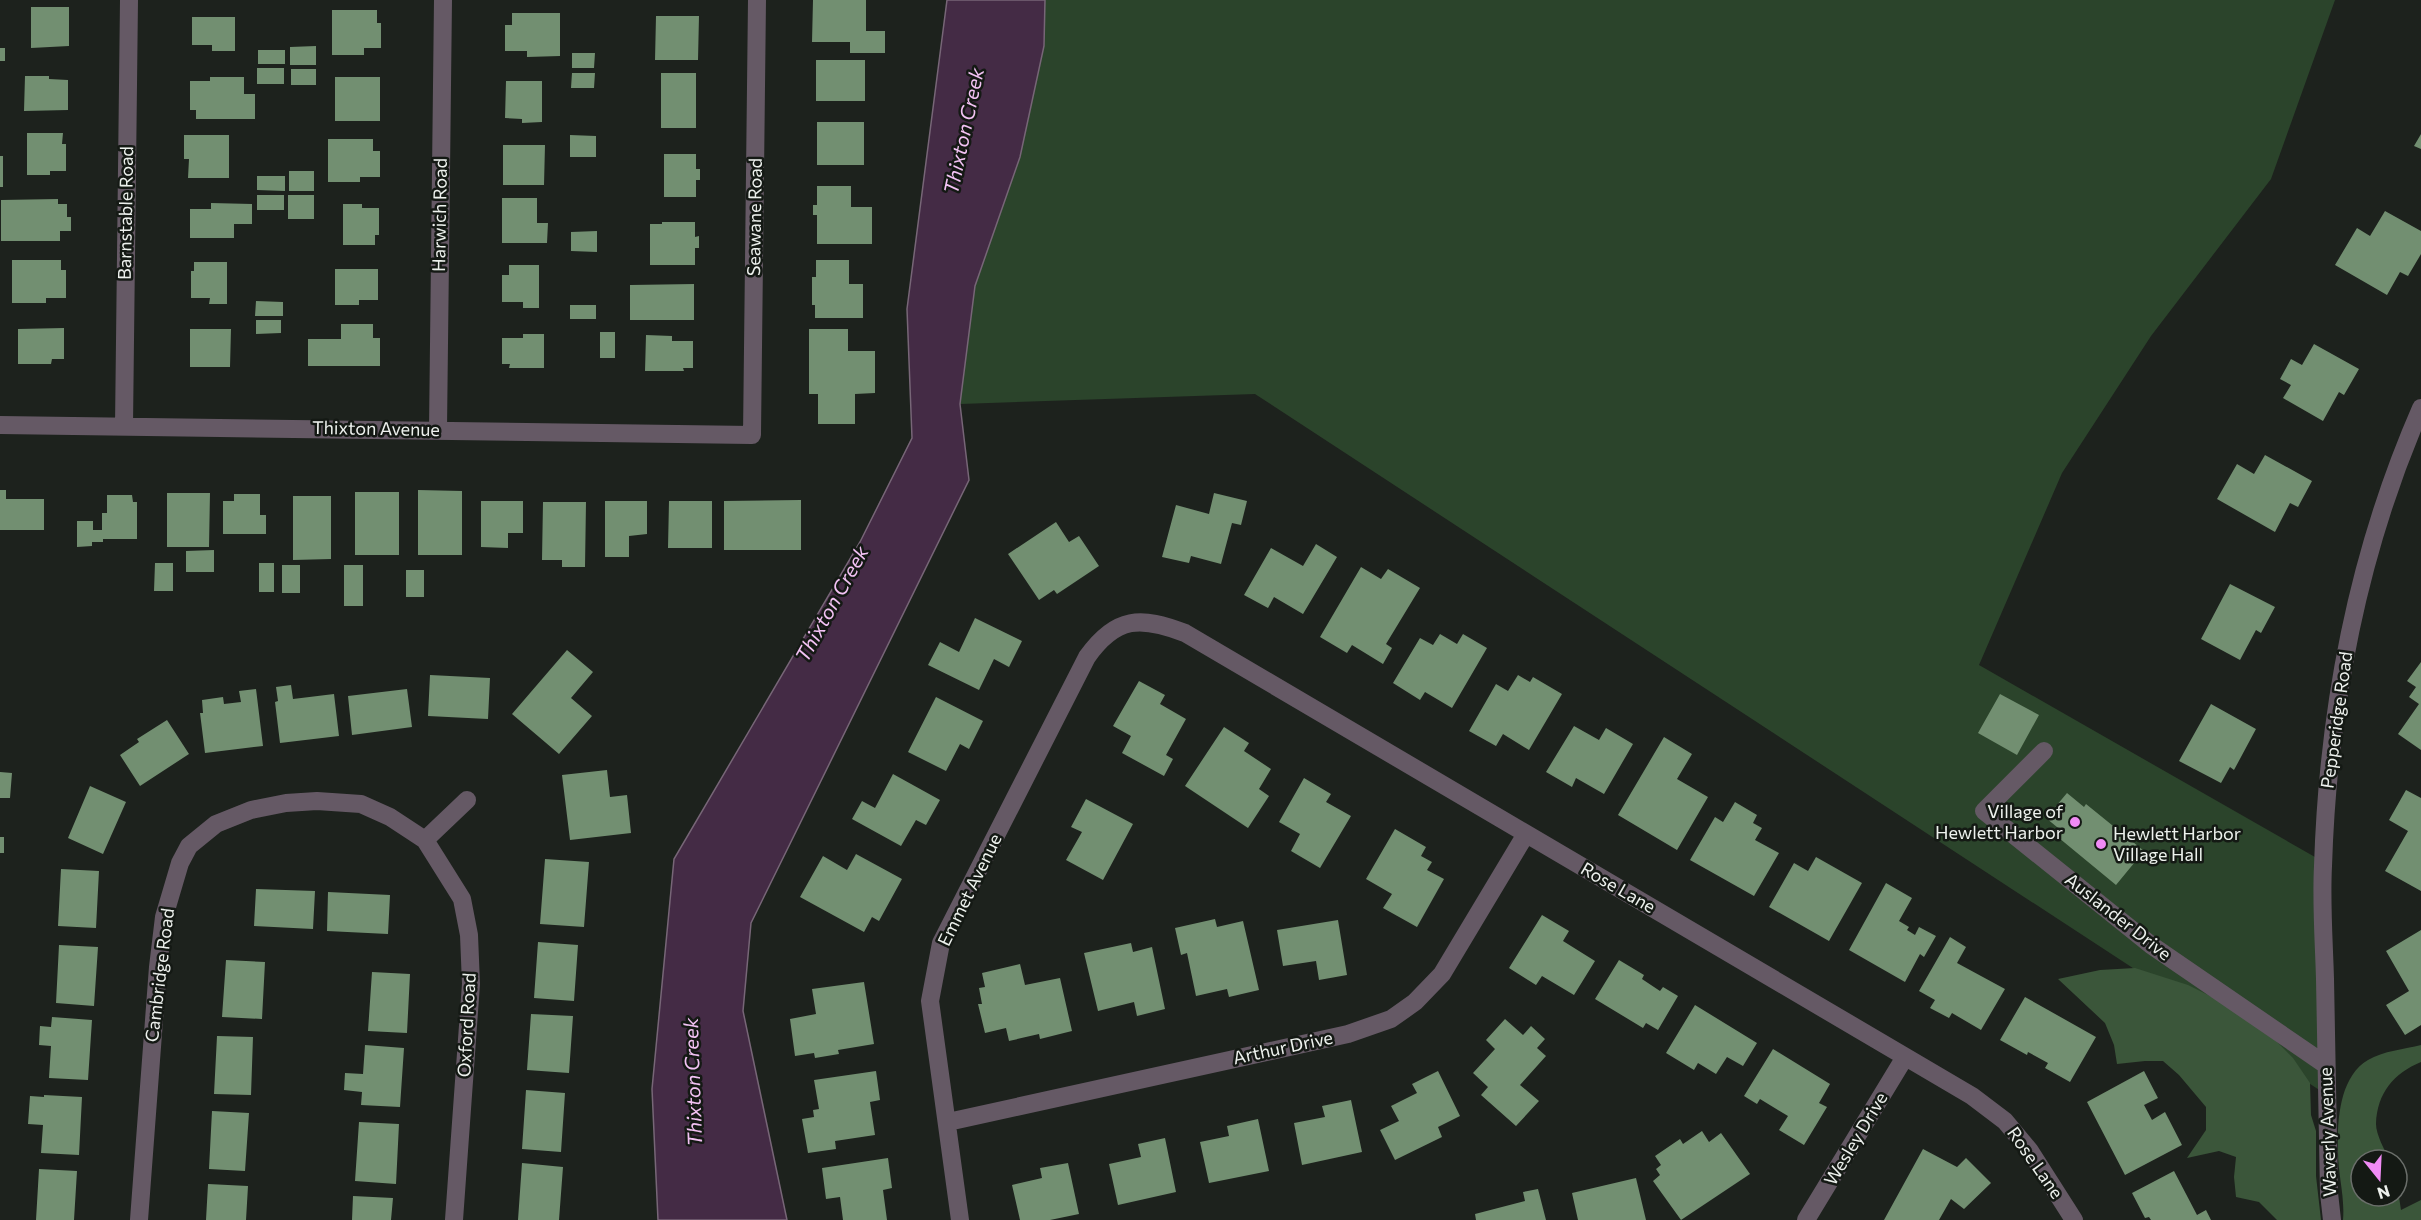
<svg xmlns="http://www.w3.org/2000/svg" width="2421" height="1220" font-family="Commissioner,sans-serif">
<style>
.green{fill:#2b442b}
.forest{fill:#3b563a}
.water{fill:#442b45;stroke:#767;stroke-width:1.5}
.building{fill:#728f71}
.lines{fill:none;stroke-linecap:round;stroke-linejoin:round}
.street{stroke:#655965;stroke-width:18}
.poi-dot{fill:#f08bf5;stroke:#141914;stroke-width:2}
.labels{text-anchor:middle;stroke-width:5;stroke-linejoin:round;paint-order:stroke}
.street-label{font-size:18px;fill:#edf1ed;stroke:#141914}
.poi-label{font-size:18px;fill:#edf1ed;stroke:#141914;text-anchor:end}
.water-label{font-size:20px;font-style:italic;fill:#f3c2f4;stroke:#141914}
</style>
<rect width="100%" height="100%" fill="#1d221d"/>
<path class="green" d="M1045,0H2335L2271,179L2151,336L2062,473L1979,665L2329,865L2327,1095L1255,394L960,404L975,286L1020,157L1044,46Z"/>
<path class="forest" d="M2135,968L2188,985L2228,1005L2266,1031L2293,1058L2310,1083L2311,1115L2316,1131V1176L2321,1220H2277L2259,1202L2236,1197L2234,1177L2236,1157L2219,1151L2187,1158L2206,1130V1107L2179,1075L2163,1061H2145L2117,1064L2114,1045L2105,1023L2058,979L2100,970Z
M2421,1045V1062C2394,1073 2377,1093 2376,1124C2376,1135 2385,1150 2389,1160H2361V1196H2397V1184L2401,1210L2421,1200V1220H2343C2345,1196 2338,1175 2338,1152C2337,1122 2339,1077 2368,1060C2383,1051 2405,1049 2421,1045Z"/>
<path class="water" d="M947,0H1045L1044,46L1020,157L975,286L960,404L969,480L751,923L743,1011L787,1220H658L652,1089L674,859L860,542L912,438L907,309Z"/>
<path class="building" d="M813,0H866V31H885V53H850V42H812Z
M31,7H69V46L31,48Z
M332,10H377V23H381V48H364V55H332Z
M512,13H560V56L527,57V51H505V25H512Z
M656,16H699L698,60H655Z
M192,17H235V51H212V45H192Z
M316,46V65H290V47Z
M0,48H5V61H0Z
M258,50H285V64H258Z
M572,53H595L594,68H572Z
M816,60H865V101H816Z
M257,68H284V84H257Z
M291,69H316V85H291Z
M572,73H595L594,88H571Z
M661,73H696V128H661Z
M25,76H49V79L68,80V110L24,111Z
M210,77H244V94H255V119H196V110H190V81H210Z
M335,77H380V121H335Z
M506,81H542V122L522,123V119L505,118Z
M817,122H864V165H817Z
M27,133H63L62,144H66V171H50V175H27Z
M2421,134V149L2414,146Z
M184,135H229V178H188L189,159H184Z
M570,135L596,136V157H570Z
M328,139H373V151H380V177H360V182H328Z
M503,145H545L544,185H503Z
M664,154H696V169H700V180H696V197H664Z
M0,156H3V187H0Z
M289,171H314V191H289Z
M257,176H285V191L257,190Z
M817,186H851V207H872V244H817V215H813V205H817Z
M257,195H284V210H257Z
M288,195H314V219H288Z
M502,198H537V223H548L547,243H502Z
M58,199V204H67V217H71V231H60V241H1V200Z
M211,203L252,204V224H234V238H190V209H211Z
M343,204H362V208H379V235H375V245H343Z
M2385,211L2421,231V254L2408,276L2400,272L2387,295L2335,265L2357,228L2370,236Z
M662,222H695V237L699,236V248H695V265H650V224H662Z
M597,231V252L571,251V232Z
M12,260H61V270H66V298H46V303H12Z
M816,260H849V284H863V318H815V305H812V277H816Z
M194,262H227V304H209L210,298H191V271H194Z
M509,265H539V308H523V302H502V275H509Z
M335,269H378V300H359V305H335Z
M694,284V320H630V285Z
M256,301L283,302V316H255Z
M570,305H596V319H570Z
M256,320H281V333L256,334Z
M341,324H373V338H380V366H308V339H341Z
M64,328V359H52L51,364H18V329Z
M190,329H231L230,367H190Z
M809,329H848V351H875V393L855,394V424H818V394H809Z
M600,332H615V358H600Z
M523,334H544V368H509L510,364H502V338H523Z
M646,335L672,336V341H693V368H683L684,371H645Z
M2314,344L2359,369L2344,395L2339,392L2323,421L2283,398L2291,385L2280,379L2291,359L2302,365Z
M2265,455L2312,481L2298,507L2290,503L2275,532L2217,499L2237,464L2254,474Z
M0,490H6V499H44V530H0Z
M418,490L462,491V555H418Z
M355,492H399V555H355Z
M167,493H210L209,547H167Z
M1214,493L1247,501L1241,525L1232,523L1221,564L1191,556L1189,563L1162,557L1176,505L1209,514Z
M234,494H260V515H266V534H223V501H234Z
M107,495H132L133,502H137V539H103V542H92V546L77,547V521H93V530H102V513H107Z
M293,496H331V559L293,560Z
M801,500V550H724V501Z
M481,501H523V533H508V548L481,547Z
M605,501H647V534L629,536V557H605Z
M669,501H712V548H668Z
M543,502H586L585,567H562V560H542Z
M1056,522L1069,542L1079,536L1099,566L1057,594L1054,590L1039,600L1008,554Z
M1316,544L1337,557L1303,614L1274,597L1268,608L1244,595L1271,548L1303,566Z
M214,550V572H186V551Z
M155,563H173V591H154Z
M259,563H274V592H259Z
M282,565H300V593H282Z
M344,565H363V606H344Z
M1361,567L1381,579L1388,569L1420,588L1386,644L1392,648L1383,664L1352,645L1347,653L1320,637Z
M406,570H424V597H406Z
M2230,584L2275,607L2261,633L2256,630L2240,660L2201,639Z
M975,618L1022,641L1009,667L994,659L979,690L928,665L940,642L959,652Z
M1440,634L1457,644L1463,634L1487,648L1452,708L1425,692L1420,700L1393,683L1420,638L1433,645Z
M567,650L593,672L571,698L592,716L559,754L512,714Z
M2421,662V750L2398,734L2419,704L2409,697L2416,687L2407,681Z
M430,675L490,678L488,719L428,716Z
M1518,675L1530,682L1533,677L1562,694L1529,750L1503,734L1496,746L1469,731L1496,684L1508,691Z
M1139,681L1165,695L1160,704L1186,719L1166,755L1173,759L1164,776L1122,753L1131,736L1113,726Z
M291,685L293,699L334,694L339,736L280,743L275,702L278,701L276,687Z
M256,689L263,746L205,753L200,713H203L202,700L223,697L224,704L241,702L239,691Z
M407,689L412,727L352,735L348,696Z
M2000,694L2039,715L2017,755L1978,733Z
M936,697L983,721L969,749L960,744L946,771L908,752Z
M2211,704L2256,729L2234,770L2230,767L2221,783L2179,761Z
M167,720L189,754L140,786L120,755L139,742L137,739Z
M1574,726L1599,740L1606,728L1633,744L1604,794L1576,778L1572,787L1546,772Z
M1224,727L1249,743L1244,751L1271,769L1259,789L1269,796L1248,828L1185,786Z
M1664,737L1692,754L1677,779L1708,797L1677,850L1618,815Z
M607,770L610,797L627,795L631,833L570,840L562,775Z
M0,772L12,773L10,798H0Z
M893,774L940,800L926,825L916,820L901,846L852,819L862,801L875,808Z
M1304,778L1331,794L1326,802L1351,816L1320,868L1291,851L1300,834L1279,822Z
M90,786L126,802L103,854L68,838Z
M2406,790L2421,798V891L2385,871L2408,831L2389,820Z
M2067,793L2084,807L2086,804L2144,851L2116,885L2059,838L2063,832L2046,818Z
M1086,799L1133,824L1103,880L1066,860L1082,832L1071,827Z
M1735,802L1757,815L1753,823L1762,828L1755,840L1779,853L1754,896L1690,860L1715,817L1723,822Z
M1395,829L1426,847L1421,856L1432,862L1427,870L1444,879L1417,927L1383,908L1392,894L1366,879Z
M0,837H4V853H0Z
M856,854L902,879L879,921L872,917L864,932L800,897L823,856L847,870Z
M1816,857L1862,883L1829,941L1769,907L1794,863L1808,871Z
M545,859L589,862L584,927L540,924Z
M61,869L99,871L96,928L58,926Z
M1886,883L1912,898L1899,921L1909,927L1907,930L1915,935L1919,927L1936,936L1924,957L1920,954L1905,982L1849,950Z
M256,889L315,891L313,929L254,926Z
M328,892L390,895L388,934L327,931Z
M1542,915L1569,931L1563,941L1595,961L1574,995L1542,976L1536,985L1509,968Z
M1215,919L1217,927L1243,921L1259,990L1229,997L1227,989L1196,996L1187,953L1181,955L1175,928Z
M1338,920L1347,975L1319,980L1316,961L1283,966L1277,930Z
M2421,930V1025L2405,1035L2386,1005L2409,991L2386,951Z
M1950,937L1966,947L1957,963L2005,989L1981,1030L1952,1013L1949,1018L1930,1008L1935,1000L1919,991Z
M538,942L578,945L574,1001L534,998Z
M1131,943L1133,952L1152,947L1165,1009L1137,1016L1134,1002L1098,1011L1084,953Z
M59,945L98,947L94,1006L56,1003Z
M226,960L265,962L262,1019L222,1017Z
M1619,960L1644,975L1642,979L1660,991L1663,987L1678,996L1658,1030L1646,1023L1643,1028L1595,999Z
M1020,964L1025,985L1060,978L1072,1031L1040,1039L1039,1034L1009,1041L1006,1028L985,1033L978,1004H982L979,988L985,987L982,973Z
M372,972L410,974L407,1033L368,1031Z
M864,982L874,1044L838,1050L839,1054L815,1058L814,1053L795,1056L790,1019L816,1014L812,989Z
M2025,997L2096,1037L2070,1082L2045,1068L2048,1063L2028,1052L2027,1055L2000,1040Z
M1695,1005L1757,1043L1743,1066L1727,1057L1716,1074L1698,1063L1694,1070L1666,1053Z
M531,1014L573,1016L569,1073L527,1070Z
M52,1017L92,1020L88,1080L49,1078L51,1046L39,1045L40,1026L51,1027Z
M1505,1019L1523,1035L1531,1026L1545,1039L1537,1048L1546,1056L1520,1085L1539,1101L1516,1126L1481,1095L1488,1087L1473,1073L1495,1049L1486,1040Z
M217,1036L253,1037L251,1095L214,1094Z
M365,1045L404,1048L400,1107L361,1105L362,1092L344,1090L345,1073L363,1074Z
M1773,1049L1830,1084L1819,1103L1827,1107L1804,1145L1779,1130L1788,1116L1760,1099L1757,1104L1744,1096Z
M876,1071L880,1100L870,1102L875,1135L835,1141L836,1149L808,1153L802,1119L814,1117L813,1110L819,1109L814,1080Z
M1438,1071L1460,1116L1438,1127L1442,1137L1395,1160L1380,1130L1399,1121L1391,1106L1417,1093L1412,1084Z
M2144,1071L2158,1098L2144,1105L2152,1120L2165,1112L2182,1145L2125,1175L2087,1102Z
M526,1090L565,1093L561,1152L522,1149Z
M44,1095L82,1097L79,1155L41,1153L43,1125L28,1124L30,1096L44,1097Z
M1351,1100L1362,1152L1302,1165L1294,1123L1325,1117L1322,1106Z
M212,1111L249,1113L245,1171L209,1169Z
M1258,1119L1269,1171L1209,1183L1200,1142L1229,1136L1227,1126Z
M359,1122L399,1124L396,1184L355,1181Z
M1702,1131L1709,1142L1721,1133L1750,1174L1681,1220L1653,1181L1660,1175L1656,1169L1661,1165L1655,1156L1680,1139L1683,1144Z
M1165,1138L1176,1192L1118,1205L1109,1164L1141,1157L1138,1144Z
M1923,1149L1957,1167L1966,1158L1991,1183L1964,1209L1951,1199L1939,1220H1884Z
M888,1158L892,1188L883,1190L887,1220H843L840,1197L826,1199L822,1168Z
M522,1163L563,1167L559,1220H518Z
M1068,1163L1079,1214L1050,1220H1020L1012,1185L1042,1178L1040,1168Z
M39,1169L77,1171L74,1220H36Z
M2174,1171L2197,1215L2206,1210L2211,1220H2151L2149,1217L2145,1218L2132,1193Z
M1636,1178L1646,1220H1578L1572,1193Z
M208,1184L248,1186L246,1220H206Z
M1538,1189L1546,1220H1476L1475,1214L1525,1201L1523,1192Z
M353,1196L393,1198L391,1220H352Z"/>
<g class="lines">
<path class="street" d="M0,425L752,435L757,0
M124,426L129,0
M438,430L443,0
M2044,751L1984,811L2151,945L2326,1065
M425,840L467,800
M948,1122L1348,1034L1391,1019L1415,1002L1442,974L1526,834
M139,1220L158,967L164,917L180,863L189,846L216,824L251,810L286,803L317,801L361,804L390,817L425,840L462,899L469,935L471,984L454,1220
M960,1220L930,1001L941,943L1087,657C1116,616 1141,616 1185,633L1972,1096L2005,1121L2030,1151L2074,1220
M1806,1220L1905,1057
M2332,1220L2329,1193C2328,1122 2326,1051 2325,979C2324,942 2321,904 2323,866C2328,709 2358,552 2421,408"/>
</g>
<g class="poi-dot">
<circle cx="2075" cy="822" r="6"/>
<circle cx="2101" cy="844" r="6"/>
</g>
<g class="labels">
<g class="street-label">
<text transform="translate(126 213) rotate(-89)" y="6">Barnstable Road</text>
<text transform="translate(440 215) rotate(-89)" y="6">Harwich Road</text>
<text transform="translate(755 217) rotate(-89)" y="6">Seawane Road</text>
<text transform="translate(376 429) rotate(1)" y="6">Thixton Avenue</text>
<text transform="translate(2337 720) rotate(-82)" y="6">Pepperidge Road</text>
<text transform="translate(1618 888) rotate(30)" y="6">Rose Lane</text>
<text transform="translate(970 890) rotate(-64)" y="6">Emmet Avenue</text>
<text transform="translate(2118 917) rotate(38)" y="6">Auslander Drive</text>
<text transform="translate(160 975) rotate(-83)" y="6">Cambridge Road</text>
<text transform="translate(467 1025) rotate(-87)" y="6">Oxford Road</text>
<text transform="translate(1283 1048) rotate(-12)" y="6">Arthur Drive</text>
<text transform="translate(2328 1132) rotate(-92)" y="6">Waverly Avenue</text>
<text transform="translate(1856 1139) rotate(-59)" y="6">Wesley Drive</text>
<text transform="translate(2035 1163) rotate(55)" y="6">Rose Lane</text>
</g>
<g class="poi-label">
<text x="2063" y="818">Village of<tspan x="2063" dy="21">Hewlett Harbor</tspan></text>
<text x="2113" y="840" text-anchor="start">Hewlett Harbor<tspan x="2113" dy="21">Village Hall</tspan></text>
</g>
<g class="water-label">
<text transform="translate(964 131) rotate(-78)" y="7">Thixton Creek</text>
<text transform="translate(832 604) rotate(-61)" y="7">Thixton Creek</text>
<text transform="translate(693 1082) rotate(-92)" y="7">Thixton Creek</text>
</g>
</g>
<g transform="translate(2379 1178) rotate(162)"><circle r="28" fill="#141914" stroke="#6b6f6b" stroke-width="1.5"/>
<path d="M0-4.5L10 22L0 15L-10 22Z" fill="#f08bf5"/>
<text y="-9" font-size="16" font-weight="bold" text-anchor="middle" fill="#edf1ed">N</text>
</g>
</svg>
